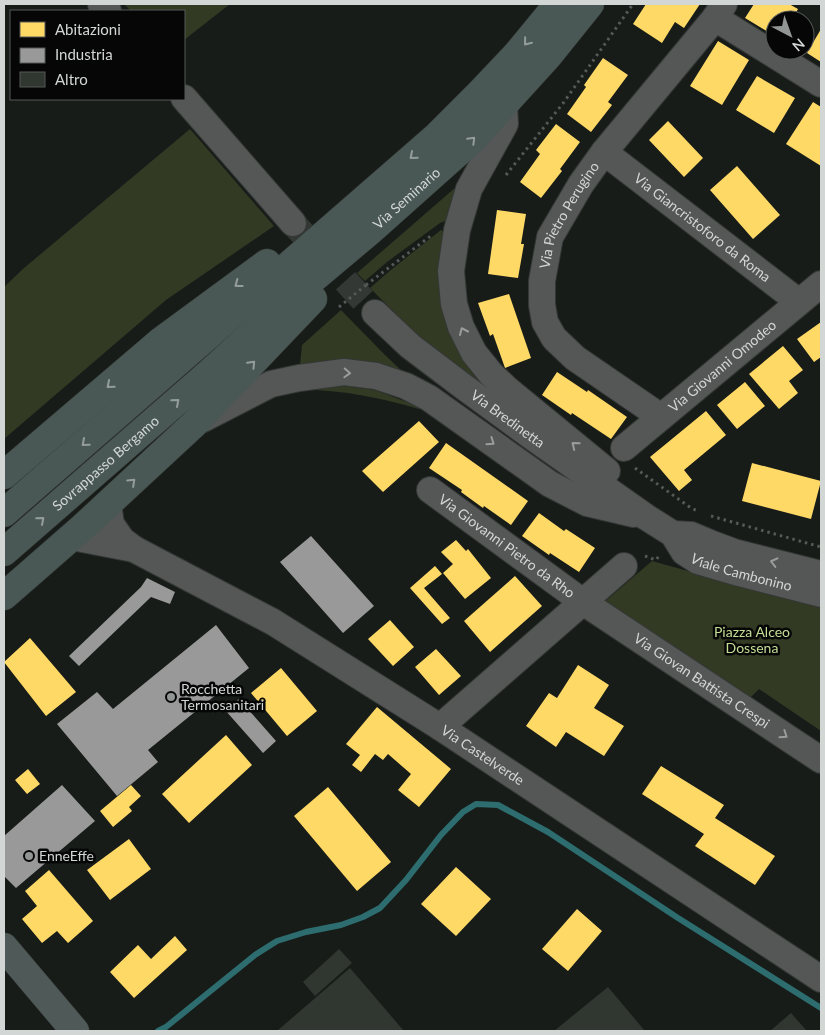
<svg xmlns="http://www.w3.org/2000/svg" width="825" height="1035" font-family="Lato,sans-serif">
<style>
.green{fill:#323a23}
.homes{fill:#ffd966}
.industry{fill:#999}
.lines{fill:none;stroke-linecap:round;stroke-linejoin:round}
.stream{stroke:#2e6d6f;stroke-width:6}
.building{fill:#2f3730}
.minor-tunnel{stroke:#333835;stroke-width:26;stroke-dasharray:26 13;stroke-linecap:butt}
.minor-casing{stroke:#343836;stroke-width:28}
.major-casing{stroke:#343836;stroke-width:29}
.highway-casing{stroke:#343836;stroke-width:29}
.path{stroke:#575958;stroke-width:3;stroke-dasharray:2.5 4;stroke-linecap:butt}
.minor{stroke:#545755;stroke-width:26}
.major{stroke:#4f5a58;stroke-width:28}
.highway{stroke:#495854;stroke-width:28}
.path-bridge{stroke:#575958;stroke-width:3;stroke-dasharray:2.5 4;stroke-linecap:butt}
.oneway{stroke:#949d9a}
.oneway2{stroke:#999d9b}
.poi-dot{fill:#919593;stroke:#050605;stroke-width:2}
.labels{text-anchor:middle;stroke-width:5;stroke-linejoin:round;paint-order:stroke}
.street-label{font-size:14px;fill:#d2d6d4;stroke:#050605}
.park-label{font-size:14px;fill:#c5de96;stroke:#050605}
.poi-label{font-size:14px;fill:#d2d6d4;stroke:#050605;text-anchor:start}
</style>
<rect width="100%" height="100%" fill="#171c19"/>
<path class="green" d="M124,4H230L184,40V11H131Z
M190,129L274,226L166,300L4,439V287L24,268Z
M456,187L448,220L440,223L387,262L365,281L357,273Z
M441,230L445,233L482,381L487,389L430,346L411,329L370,288L392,269Z
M341,310L384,354L404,373L300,365L302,345Z
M320,384L345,386L375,390L420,407L419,409C382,398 343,390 305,390Z
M652,561L821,608V731L759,689L750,698L603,603Z"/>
<path class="homes" d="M646,4H700L684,28L675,22L662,43L633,24Z
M754,4H789L798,9L792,20H775V36L745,18Z
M821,29V62L807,53Z
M718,41L749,60L722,105L690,86Z
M603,58L628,75L608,102L612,105L591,132L567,114L586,87L584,85Z
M757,76L795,98L774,133L736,110Z
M813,102L821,107V166L786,144Z
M668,121L703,158L684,177L649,140Z
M556,124L580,142L560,169L562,171L541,198L520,182L540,154L536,150Z
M737,166L780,215L753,239L710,190Z
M497,210L526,214L521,244H524L518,278L488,274Z
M509,294L531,358L505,368L493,334L490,336L478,303Z
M821,322V357L814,362L797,339Z
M783,346L803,370L789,381L798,393L779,409L749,374Z
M557,372L587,392L588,390L627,417L611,439L572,413L571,415L542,395Z
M745,382L765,406L737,429L717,405Z
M706,411L726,435L684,470L692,480L679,491L650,457Z
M419,421L439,442L383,492L362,471Z
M446,443L528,501L511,525L484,506L483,508L461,492L462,490L429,468Z
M752,463L821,481L811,519L742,501Z
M539,513L564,531L566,529L595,548L579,572L550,553L549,555L522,536Z
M456,540L466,551L468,549L491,578L465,599L443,573L453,564L441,552Z
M435,566L442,574L424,588L450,618L442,624L410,588Z
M515,576L542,606L490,652L464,621Z
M390,620L414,647L393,666L368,639Z
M30,638L76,692L46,716L4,662Z
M436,649L461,676L439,695L415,667Z
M578,665L609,685L594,708L624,726L604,756L566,732L556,747L526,726L549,693L557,698Z
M281,668L317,711L287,736L251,693Z
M377,707L451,769L419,807L398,790L411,774L388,754L383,760L375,754L361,772L352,765L360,755L346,744Z
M226,735L252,765L189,823L162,794Z
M661,766L724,805L715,818L775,856L755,885L695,846L704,834L642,794Z
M28,769L40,784L27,794L15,780Z
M131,785L141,796L129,807L132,811L113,827L100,811Z
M328,787L391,862L357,891L294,816Z
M129,839L151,869L110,900L87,870Z
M456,867L491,899L456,936L421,904Z
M49,870L93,921L68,943L57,931L42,943L22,919L37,906L25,891Z
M577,909L602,931L568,971L542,949Z
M175,936L187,950L134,998L110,972L138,945L151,959Z"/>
<path class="industry" d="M311,536L374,606L343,633L280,562Z
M147,578L175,592L170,604L151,597L79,666L69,656L141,587Z
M216,625L249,668L148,750L158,762L117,796L57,724L97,692L113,709Z
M239,699L276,741L263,753L225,710Z
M62,785L95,821L16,888L4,876V836Z"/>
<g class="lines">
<path class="stream" d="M158,1031L166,1027L255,955L277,941L306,932L341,925L363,917L380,908L406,880L441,835L463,812L476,804L498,805L548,832L678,918L821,1008"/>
</g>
<path class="building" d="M339,949L352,963L315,996L303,982Z
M350,968L404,1031H277Z
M608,987L645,1031H554Z
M791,1013L807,1031H770Z"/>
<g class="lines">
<path class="minor-tunnel" d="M293,223L375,313"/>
<defs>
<g id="minor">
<path d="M101,4L108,11"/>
<path d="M715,18L821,84"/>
<path d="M184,98L293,223"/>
<path d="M504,105L505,124L469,189L457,230L451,271L454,304L461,327L474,353L491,374L507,389L607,471"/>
<path id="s1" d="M604,152L799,302"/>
<path id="s2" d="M375,313L410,346L464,387L531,436L646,517L673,534L684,552L698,561L739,573L821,594"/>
<path id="s3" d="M661,417L575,358L554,338L545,322L542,305V281L550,237L581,184L604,152L715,18L724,4"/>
<path d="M203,419L271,384L299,378L344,372L376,376L406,386L429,398L550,484L587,503L634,514"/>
<path id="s4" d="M624,448L821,284"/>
<path id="s5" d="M430,490L583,602L821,760"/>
<path id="s6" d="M108,504L111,524L122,540L134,549L273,622L440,727L821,979"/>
<path d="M673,534L691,535L710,543L734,552L821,574"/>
<path d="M72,537L134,549"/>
<path d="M440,727L624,566"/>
</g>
<path id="major" d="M4,947L75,1031"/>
<g id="highway">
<path d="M4,475L161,341L267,263"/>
<path d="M4,513L188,353L437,136L480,93L516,55L558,4"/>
<path id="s7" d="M4,552L207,375L301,289L370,231L472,140L549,55L590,4"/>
<path d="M4,596L83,527L194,424L313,299"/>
</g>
</defs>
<use href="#minor" class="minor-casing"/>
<use href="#major" class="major-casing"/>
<use href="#highway" class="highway-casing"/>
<path class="path" d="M506,175L564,102L633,4
M366,285L432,235
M635,468L691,508L698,511
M711,516L821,547
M645,556L656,560L659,556"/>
<use href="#minor" class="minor"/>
<use href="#major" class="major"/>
<use href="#highway" class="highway"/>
<path class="path-bridge" d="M339,307L366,285"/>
</g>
<defs><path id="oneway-chevron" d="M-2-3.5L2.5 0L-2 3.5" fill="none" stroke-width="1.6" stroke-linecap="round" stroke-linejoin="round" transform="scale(1.25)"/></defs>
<g class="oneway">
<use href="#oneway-chevron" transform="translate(527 42) rotate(129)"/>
<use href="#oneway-chevron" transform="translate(472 140) rotate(-45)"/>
<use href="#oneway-chevron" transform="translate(413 156) rotate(139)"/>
<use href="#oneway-chevron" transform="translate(238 284) rotate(143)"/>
<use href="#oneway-chevron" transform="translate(252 364) rotate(-46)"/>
<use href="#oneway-chevron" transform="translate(110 385) rotate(140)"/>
<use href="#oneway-chevron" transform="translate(176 402) rotate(-41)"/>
<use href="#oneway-chevron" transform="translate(85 443) rotate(139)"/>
<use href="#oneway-chevron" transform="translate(132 482) rotate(-43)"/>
<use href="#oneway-chevron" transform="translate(41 520) rotate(-41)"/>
</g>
<g class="oneway2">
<use href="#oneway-chevron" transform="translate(463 331) rotate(-114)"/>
<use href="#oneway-chevron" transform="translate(347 373) rotate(3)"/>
<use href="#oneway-chevron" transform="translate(491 442) rotate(35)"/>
<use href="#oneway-chevron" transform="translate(575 445) rotate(-141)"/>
<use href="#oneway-chevron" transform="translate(774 562) rotate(-166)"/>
<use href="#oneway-chevron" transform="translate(784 735) rotate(34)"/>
</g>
<g class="poi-dot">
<circle cx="171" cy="697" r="5"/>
<circle cx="29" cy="856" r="5"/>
</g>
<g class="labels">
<g class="street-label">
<text dy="5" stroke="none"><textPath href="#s7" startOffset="536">Via Seminario</textPath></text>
<text dy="5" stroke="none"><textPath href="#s3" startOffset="265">Via Pietro Perugino</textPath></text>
<text dy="5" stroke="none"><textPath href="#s1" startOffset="124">Via Giancristoforo da Roma</textPath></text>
<text dy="5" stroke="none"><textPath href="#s4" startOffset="128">Via Giovanni Omodeo</textPath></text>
<text dy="5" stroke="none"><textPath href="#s2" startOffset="170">Via Bredinetta</textPath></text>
<text dy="5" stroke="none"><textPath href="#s7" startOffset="135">Sovrappasso Bergamo</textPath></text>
<text dy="5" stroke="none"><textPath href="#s5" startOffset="95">Via Giovanni Pietro da Rho</textPath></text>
<text dy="5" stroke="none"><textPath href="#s2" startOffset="454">Viale Cambonino</textPath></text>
<text dy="5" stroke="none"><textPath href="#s5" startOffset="332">Via Giovan Battista Crespi</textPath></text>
<text dy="5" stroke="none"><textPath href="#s6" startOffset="460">Via Castelverde</textPath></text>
</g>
<g class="park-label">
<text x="752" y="637">Piazza Alceo<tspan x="752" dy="16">Dossena</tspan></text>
</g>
<g class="poi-label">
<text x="181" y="694">Rocchetta<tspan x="181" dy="16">Termosanitari</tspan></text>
<text x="39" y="861">EnneEffe</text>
</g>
</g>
<rect width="825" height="1035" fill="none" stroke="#d2d6d4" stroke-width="10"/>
<rect x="10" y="10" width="175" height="90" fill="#050605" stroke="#575958"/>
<rect x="20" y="22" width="25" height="15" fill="#ffd966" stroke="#575958"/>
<text x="55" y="35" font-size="15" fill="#d2d6d4">Abitazioni</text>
<rect x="20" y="48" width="25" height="15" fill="#999999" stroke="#575958"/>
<text x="55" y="60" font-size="15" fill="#d2d6d4">Industria</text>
<rect x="20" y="72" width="25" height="15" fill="#2f3730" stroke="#575958"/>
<text x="55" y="85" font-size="15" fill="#d2d6d4">Altro</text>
<g transform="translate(790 35) rotate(139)"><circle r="24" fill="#050605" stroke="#575958"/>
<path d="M0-4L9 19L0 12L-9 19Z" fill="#919593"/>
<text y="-8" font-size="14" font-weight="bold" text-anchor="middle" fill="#d2d6d4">N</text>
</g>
</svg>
